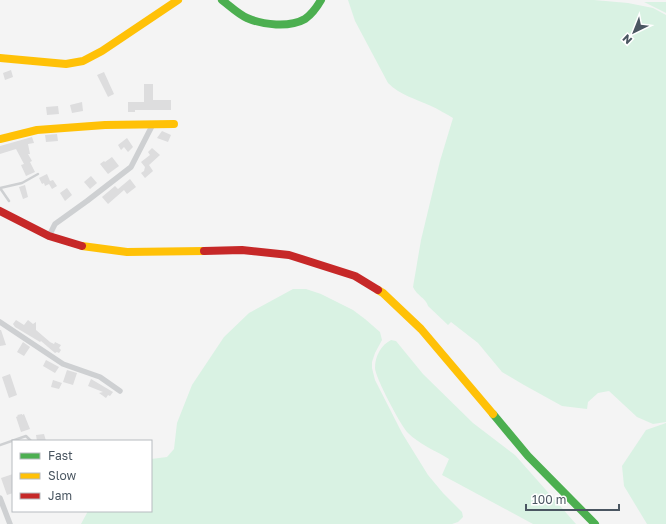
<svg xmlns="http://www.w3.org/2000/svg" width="666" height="524" font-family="'Golos Text',sans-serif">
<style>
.green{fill:#d9f2e3}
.building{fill:#ddddde}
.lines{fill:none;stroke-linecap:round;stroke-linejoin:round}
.lane{stroke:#ced0d2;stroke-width:2.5}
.street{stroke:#ced0d2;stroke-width:5.5}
.fast{stroke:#4caf50;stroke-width:8}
.slow{stroke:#ffc107;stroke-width:8}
.jam{stroke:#c62828;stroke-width:8}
</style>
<rect width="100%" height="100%" fill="#f4f4f4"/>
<path class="green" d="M348,0H594L628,3L653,8L666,15V422L653,424L637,417L609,391L598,393L588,402L587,409L562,406L524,385L502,372L478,343L451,322L448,325L428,306C426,298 417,296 413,287L421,240L440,161L453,118C446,114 438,109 431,106C416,99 400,95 388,83L355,21Z
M644,2H666V13Z
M293,289H306L321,294L353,310L365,319L380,332L382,340L375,353L372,362V368L375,380L402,433L428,475L443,493L462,512L463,517L458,522L452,524H81L88,511H151V459L167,457L174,449L177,423L192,385L224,337L249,313Z
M391,340L396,341L423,374L473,423L515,455L576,524H533L442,475L449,459C436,451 419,444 408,433C401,426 375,377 375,368C375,356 381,345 391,340Z
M666,423V524H647L624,486L622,466L646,430Z"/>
<path class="building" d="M11,70L13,77L5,80L3,73Z
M104,72L114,94L108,97L97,75Z
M144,84H153V100H171V110H135V112H128V102H144Z
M82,102L83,111L72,113L70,105Z
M58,106L59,114L47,115L46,107Z
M162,131L171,135L168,142L157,138Z
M57,134L58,141L46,142L45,135Z
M32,137L34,143L28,144L30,154H28L32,161L30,162L35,172L26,176L21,165L24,164L16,149L0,154V146Z
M127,138L133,147L128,152L124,147L121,150L118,145Z
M152,148L160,155L149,165L153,171L145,178L141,173L144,171L145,167L141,162L150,155L148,152Z
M112,157L119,166L108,174L100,164L104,161L105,162Z
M47,174L50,181L53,180L57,186L52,189L49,184L45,186L44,183L42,184L39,178Z
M91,176L97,183L90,189L84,182Z
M130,179L136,187L127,194L124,190L108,204L102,197L115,186L118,189Z
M25,185L28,197L23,199L19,187Z
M67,188L72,195L65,201L60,193Z
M16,320L24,325L28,320L33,324L36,322V330L50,342L54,344L55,342L61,345L59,348L61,350L59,353L57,352L55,353L41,341L40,342L15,327L13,324Z
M0,330H1L6,345L0,346Z
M23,342L30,347L24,356L17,352Z
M46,360L59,367L55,373L43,366Z
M67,370L77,373L73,385L63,382Z
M10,374L17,395L9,398L2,377Z
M91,379L113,392L110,396L108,395L106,398L99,393L103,392L88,386Z
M53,380L62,383L59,389L51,387Z
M22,414V415L24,414L30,429L21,432L16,417L18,416L17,415Z
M44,434L46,441H37L36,435Z
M13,474V493L7,495L1,478Z"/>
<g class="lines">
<path class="lane" d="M0,188L22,183L38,174
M0,188L9,201
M0,445L26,436L31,441"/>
<path class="street" d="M49,236L55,224L87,201L131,167L153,124
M0,322L63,364L100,377L120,391
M0,498L10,524"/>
<path class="fast" d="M222,0C230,6 238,14 247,18C263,25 289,28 305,19C312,14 317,7 321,0
M493,414L528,456L595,524"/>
<path class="slow" d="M0,58L66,64L83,61L102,51L178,0
M0,139L37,130L105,125L174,124
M82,246L127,252L204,251
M378,290L383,293L421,329L493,414"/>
<path class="jam" d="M0,211L49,236L82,246
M204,251L242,250L289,255L355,276L378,290"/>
</g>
<rect x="12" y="440" width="140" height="72" fill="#ffffff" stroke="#b7bbc0"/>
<rect x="20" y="453" width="20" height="6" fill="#4caf50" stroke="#b7bbc0"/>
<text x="48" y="460" font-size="12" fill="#4a5661">Fast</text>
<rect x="20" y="473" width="20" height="6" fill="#ffc107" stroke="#b7bbc0"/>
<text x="48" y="480" font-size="12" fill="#4a5661">Slow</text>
<rect x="20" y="493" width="20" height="6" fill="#c62828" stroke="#b7bbc0"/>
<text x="48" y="500" font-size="12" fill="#4a5661">Jam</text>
<g transform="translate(634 32) rotate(223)" stroke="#ffffff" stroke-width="3" paint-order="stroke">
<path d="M0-3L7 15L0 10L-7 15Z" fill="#4a5661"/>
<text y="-6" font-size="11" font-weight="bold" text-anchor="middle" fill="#4a5661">N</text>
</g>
<path d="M526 504v6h93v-6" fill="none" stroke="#4a5661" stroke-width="2"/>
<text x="532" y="504" font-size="12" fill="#4a5661" stroke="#ffffff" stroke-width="3" paint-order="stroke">100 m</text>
</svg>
